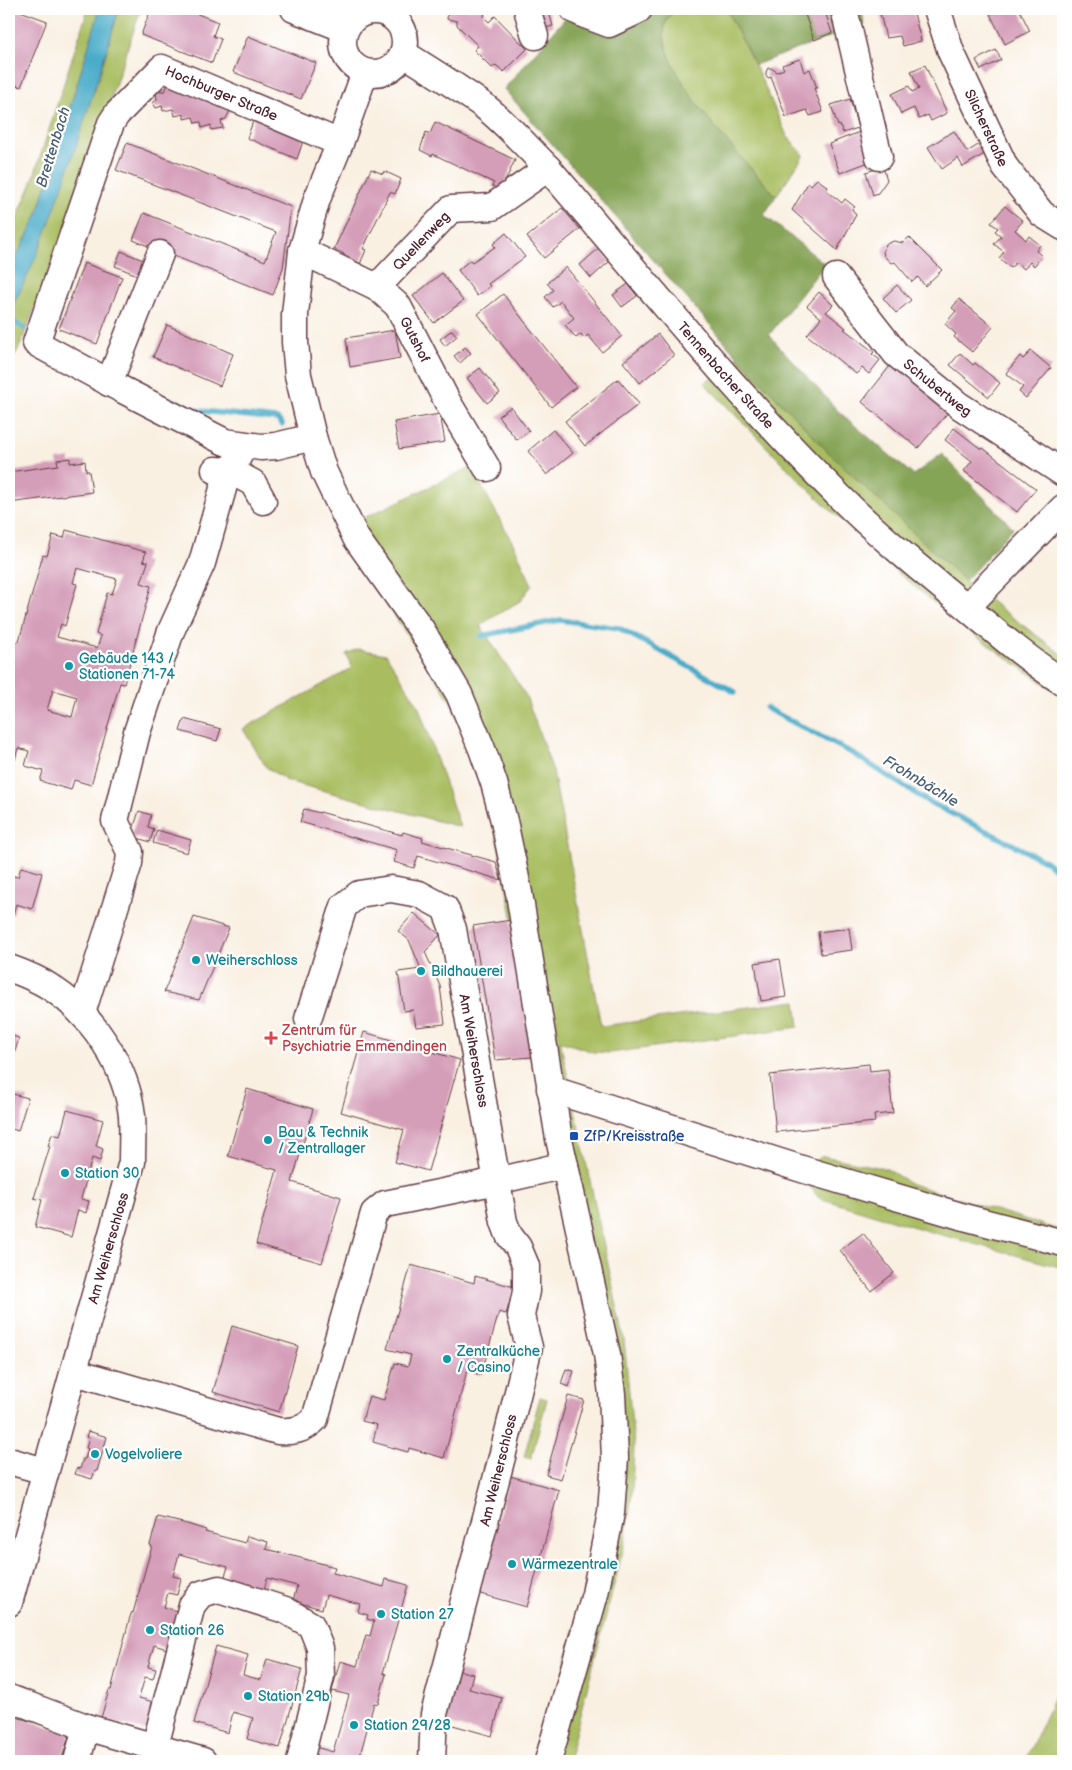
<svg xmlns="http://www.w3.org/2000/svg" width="1072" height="1770" font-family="'Balsamiq Sans',sans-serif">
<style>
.green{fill:#a9bd61;stroke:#7a6e46}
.forest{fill:#86a457;stroke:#686241}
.water{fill:#49acc9;stroke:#4a667a}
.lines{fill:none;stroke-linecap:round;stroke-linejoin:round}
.stream{stroke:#49acc9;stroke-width:5.5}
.building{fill:#d49db8;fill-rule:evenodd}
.minor-casing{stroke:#643e46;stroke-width:29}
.minor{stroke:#fff;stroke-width:26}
.culture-dot{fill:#0f9aa8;stroke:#fff;stroke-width:2}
.health-dot{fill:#e0444e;stroke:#fff;stroke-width:2}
.transit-dot{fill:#1a4fb4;stroke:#fff;stroke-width:2}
.labels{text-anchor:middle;stroke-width:4.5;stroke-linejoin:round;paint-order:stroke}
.street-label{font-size:14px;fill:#4a1f2b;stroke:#fff}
.culture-label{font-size:14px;fill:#0d838f;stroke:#fff;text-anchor:start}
.health-label{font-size:14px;fill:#be3a42;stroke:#fff;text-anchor:start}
.transit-label{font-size:14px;fill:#164399;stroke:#fff;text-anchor:start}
.water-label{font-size:15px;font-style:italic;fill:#4a5e72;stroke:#fff}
</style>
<rect width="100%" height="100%" fill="#fff"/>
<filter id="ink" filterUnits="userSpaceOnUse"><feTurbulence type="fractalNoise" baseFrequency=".02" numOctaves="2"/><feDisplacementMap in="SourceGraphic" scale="10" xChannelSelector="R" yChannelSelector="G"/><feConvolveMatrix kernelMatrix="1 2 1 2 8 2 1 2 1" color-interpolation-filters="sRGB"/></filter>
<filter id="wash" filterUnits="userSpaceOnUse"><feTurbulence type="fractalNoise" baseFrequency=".0096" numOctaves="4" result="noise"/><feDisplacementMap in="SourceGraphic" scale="20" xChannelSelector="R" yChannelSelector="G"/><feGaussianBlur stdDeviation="1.12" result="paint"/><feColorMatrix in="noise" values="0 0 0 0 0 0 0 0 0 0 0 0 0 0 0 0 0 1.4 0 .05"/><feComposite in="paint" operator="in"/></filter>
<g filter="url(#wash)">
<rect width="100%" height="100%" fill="#f9f0e2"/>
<path class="green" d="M88,9H100L37,216L9,272V236L31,185Z
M119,9H141L73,209L20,346L9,366V312L19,293L99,77Z
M675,9H726L755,65L787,136L804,155L776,196C747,164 655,71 665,25C666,20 672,13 675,9Z
M738,357L832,456L965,581L1005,612L1063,655V697L963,627L890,566L800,481L704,383Z
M471,467L514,545L532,585L520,601L480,625L526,696L553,771L601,1026L796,1001L799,1027L610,1053L593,1052L560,1041L624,1339L634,1446L632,1493L624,1546L568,1761H541L609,1495L607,1392L490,804L450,700L347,544L342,532L368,516Z
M358,649L386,654L418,705L460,827L287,781L266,767L243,729L352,668L346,654Z
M823,1156L887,1169L911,1184L1063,1231V1268L931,1232L819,1198L798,1172Z
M540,1397L547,1399L531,1459L524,1457Z
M1063,1678V1761H1025Z"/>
<path class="forest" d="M640,9H675C672,13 666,20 665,25C655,71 747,163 776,196L764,215L825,264L769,335L839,412L913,475L942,454L1013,528L965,581L832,456L738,357L504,89L572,10L584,18Z
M726,9H862L864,24L755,65Z"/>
<path class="water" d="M100,9H119C104,60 88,110 71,161C54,212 36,264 9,312V272L37,216Z"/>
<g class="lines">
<path class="stream" d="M9,319L24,328
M171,400L193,410L277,419L282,424
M481,636L560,620L619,628L735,692
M766,708L852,753L927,801L1045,861L1063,875"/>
</g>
<g id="blocks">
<path class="building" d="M15,9L47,21L21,87L9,82V21Z
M151,9H185L218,22L213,36L221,39L212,63L141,35Z
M448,9H485L484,17L489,22L495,16L527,49L504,72L496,65L492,68L474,50L478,46L457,25V21L447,19Z
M538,9H548L553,26L541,29Z
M803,9H824L832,33L814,40Z
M879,9H913L921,41L903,46L900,36L886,38Z
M1000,9H1019L1030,31L1005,44L990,14Z
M248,36L316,63L301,99L233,72Z
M996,50L1001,60L981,70L976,60Z
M800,59L804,72L810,69L817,88H814L823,112L810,116L807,110L786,117L771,77L769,78L766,76V72L768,68H771L777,72L784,69L782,65Z
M925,65L947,113L931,121L928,115L919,119L914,108L901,114L892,94L909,86L912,92L919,89L911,71Z
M170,79L233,104L226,119L221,121L223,128L211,130V125L202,128L201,122L195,123L193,117L184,119V114L175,116L173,109L163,111L162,106L156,108L153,103L157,99L156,91H165Z
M850,99L858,128L843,133L840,125L838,126L831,105Z
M255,116L305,135L297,159L247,138Z
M435,122L515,160L501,190L492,186L494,183L433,154L432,156L420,150L426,132L430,134Z
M862,131L874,160L840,173L829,144Z
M954,131L967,152L983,142L989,151L963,167L958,158L942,169L928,147Z
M127,143L291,207L283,268L273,295L133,240L144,213L265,261L276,232L116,170Z
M883,167L887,180L878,193L873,195L866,172Z
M371,169L383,174L384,171L401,179L395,194L390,192L363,249L366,250L360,264L344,256V254L334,249Z
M817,179L828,187L826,190L842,203L845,199L855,207L852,209L856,215L837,250L792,210L808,183L811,185Z
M1005,206L1023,221L1015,230L1026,240L1029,236L1040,245L1036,251L1042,256L1034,266L1030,262L1024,269L1016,262L1011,268L999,258L1004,252L994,244L1001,236L995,231L998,228L991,223Z
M562,208L580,229L544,258L527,237Z
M506,233L525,257L488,284L490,286L477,296L458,270L470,260L472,262L495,247L493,244Z
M909,237L942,270L925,286L918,277L912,282L895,262L891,263L884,256L883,251L886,244L894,241L903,243Z
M599,248L610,261L591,278L580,265Z
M121,251L148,262L142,277L115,266Z
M84,263L122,277L97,344L59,329Z
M566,267L622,336L602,352L588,335L584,338L581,334L576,338L565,325L574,318L561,301L553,307L545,297L553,290L547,283Z
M442,273L463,301L434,323L413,296Z
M628,284L637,296L622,307L613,295Z
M897,285L911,300L896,313L883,298Z
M819,292L833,305L826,312L846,328L844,329L874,352L872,354L880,360L869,374L862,368L856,374L807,335L821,318L807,306Z
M503,294L576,387L551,407L478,314Z
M959,299L993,327L972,352L954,337L956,334L945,324L956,311L952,308Z
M167,325L233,354L220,386L153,357Z
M395,330L400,358L350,367L346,338Z
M452,330L457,336L445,346L440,339Z
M658,334L674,355L640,383L623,362Z
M465,347L471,353L460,363L454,356Z
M1031,351L1051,368L1026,398L1019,392L1023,387L1006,373L1020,356L1023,359Z
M960,353L973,365L975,363L1000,383L989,397L950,365Z
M893,362L950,410L918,448L862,402Z
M480,368L500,393L487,403L467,378Z
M618,379L639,404L585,446L565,421Z
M511,407L529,431L517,440L498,416Z
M440,414L445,442L399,449L394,422Z
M954,428L981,449L983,448L1036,489L1017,512L964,471L972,461L945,440Z
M553,430L573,453L547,475L528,451Z
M70,458V463L85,461L86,471H89L92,492L9,503V472L58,465L57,460Z
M66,530L146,552L143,561L148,562L141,583L151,586L124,684L120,683L91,785L74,780L71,790L40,781L43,771L25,766L29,751L18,748L14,763L9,761V647L19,641L43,555L47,556L53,535L64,538ZM77,568L117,579L112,594L107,593L96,634L101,636L97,648L57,637L61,624L65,626L77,584L73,583ZM53,690L77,697L72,717L47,710Z
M184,719L221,729L217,741L180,731Z
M304,809L320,813V812L402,835L403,832L423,838L422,841L496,862L501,880L418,856L414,868L394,862L397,850L300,822Z
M139,811L151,815L148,827L154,829L150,842L131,836Z
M157,830L191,840L187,853L153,843Z
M21,867L42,873L32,909L16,904L13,915L9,913V875L18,877Z
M414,913L440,935L425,952L440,986L445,1024L416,1027L413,1010L404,1011L398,972L421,969L409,940L398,931Z
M194,917L229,928L199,1000L164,992Z
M511,920L532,1057L495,1060L473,926Z
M849,928L852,950L821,954L818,932Z
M780,959L786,997L761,1001L755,963Z
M364,1032L460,1060L428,1171L395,1162L404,1130L341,1112Z
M9,1035L19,1038L9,1072Z
M869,1064L870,1071L888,1069L893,1113L874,1115L875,1122L776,1132L770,1075Z
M247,1089L313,1109L292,1182L341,1197L322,1263L256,1244L277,1170L228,1156Z
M9,1093L28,1098L18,1131L9,1128Z
M67,1110L103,1120L96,1146L103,1149L100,1161L92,1158L81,1199L89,1201L86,1213L78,1210L71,1237L35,1227L42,1200L34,1198L50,1146H48L52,1134L60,1136Z
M863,1233L894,1273L871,1291L840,1250Z
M411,1265L474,1283L475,1276L514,1287L506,1314L499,1312L481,1375L467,1371L444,1458L409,1448L408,1452L373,1442L377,1425L362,1421L369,1396L384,1400L395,1363L408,1366L411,1355L387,1349Z
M232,1326L298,1346L279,1412L213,1392Z
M566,1369L574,1371L569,1387L561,1384Z
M568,1396L584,1400L561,1479L546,1475Z
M88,1431L107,1437L97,1471H95L92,1479L75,1474L77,1468L80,1469L83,1459H85L88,1449L86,1448L89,1438L86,1437Z
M510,1476L559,1490L527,1607L477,1593Z
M158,1517L187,1524L206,1530L205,1532L245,1543L247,1536L268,1542L266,1549L335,1567L333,1573L384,1587L386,1579L408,1585L383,1673L386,1674L378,1704L374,1703L359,1759L363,1761H312L315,1747L333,1752L349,1695L332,1691L340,1661L357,1666L366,1635L370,1636L374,1621L367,1619L368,1615L358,1612L360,1604L326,1595L322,1609L293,1601L297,1586L267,1578L264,1590L224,1579L228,1567L179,1554L173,1576L181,1578L177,1595L168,1593L164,1607L177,1611L167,1649L154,1645L148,1667L156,1669L153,1679L145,1677L139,1698L157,1703L149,1732L101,1718L109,1690H111L130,1617L132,1612L133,1613L152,1546L150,1545Z
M216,1646L248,1655L243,1675L261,1680L267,1659L302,1669L280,1748L247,1739L253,1718L233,1712L228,1733L194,1723Z
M456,1670L473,1674L469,1689L502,1698L492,1736L442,1722Z
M9,1711L17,1713L16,1717L70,1733L61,1761H9Z"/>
</g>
</g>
<g filter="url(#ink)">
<use href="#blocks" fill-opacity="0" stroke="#643e46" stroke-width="1"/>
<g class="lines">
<defs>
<g id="minor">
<path d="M294,9L345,29"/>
<path d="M527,9L535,36"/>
<path d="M573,9L585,15L609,24L637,11L639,9"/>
<path d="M844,9L879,157"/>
<path id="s1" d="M937,9L951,52L1005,167L1042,214L1063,227"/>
<circle cx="374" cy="42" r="31"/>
<path id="s2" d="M403,53C430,70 458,87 484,106C507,124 527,147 548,168C643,279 735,393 839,496C875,532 914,564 953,596C989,626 1024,657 1063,682"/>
<path d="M365,72L340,143L317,199L302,251L295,314V342L298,375L313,437L324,472L356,538L421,629L459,694L482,749L494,783L504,821L519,893L559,1139L607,1354L612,1394L615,1458L611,1513L595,1594L548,1761"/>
<path id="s3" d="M302,251L377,287L398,306L447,401L487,468"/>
<path id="s4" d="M836,277L896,354L960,406L1063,473"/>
<path id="s5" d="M377,287L451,209L492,207L548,168"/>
<path d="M109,383L160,254"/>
<path id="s6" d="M313,437L276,446L261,447L225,442L121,389L36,343L111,123L117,114L162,68L340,143"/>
<path d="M215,470L231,471L253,483L263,501"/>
<path d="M967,607L1063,508"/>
<path d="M9,968C23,973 38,979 50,987C92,1014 127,1067 132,1116C133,1131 132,1147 132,1162L9,1603"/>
<path d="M82,1013L129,863L130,852L115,821L137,732L171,631L202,563L224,485L244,445"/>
<path id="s7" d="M308,1019L344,906L359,894L391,889L419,894L445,908L453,929L504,1222L509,1235L518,1247L526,1266V1291L521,1316L529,1347L502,1457L434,1714L432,1761"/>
<path d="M550,1089L805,1170L964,1217L1063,1243"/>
<path d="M75,1372L278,1431C293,1432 304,1430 315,1419L374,1213L385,1204L497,1181L565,1165"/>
<path d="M9,1461L45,1471"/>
<path d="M9,1698L86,1727L203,1761"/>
<path d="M155,1746L192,1605L201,1594L219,1589L285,1610L311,1625L320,1648L321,1676L300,1761"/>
<path d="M77,1761L86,1727"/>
</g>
</defs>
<use href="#minor" class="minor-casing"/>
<use href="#minor" class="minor"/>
</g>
</g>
<g class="culture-dot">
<circle cx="69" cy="666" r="5"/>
<circle cx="196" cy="960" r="5"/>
<circle cx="421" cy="971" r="5"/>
<circle cx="268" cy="1140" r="5"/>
<circle cx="65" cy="1173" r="5"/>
<circle cx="447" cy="1359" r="5"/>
<circle cx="95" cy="1454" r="5"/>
<circle cx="512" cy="1564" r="5"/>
<circle cx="381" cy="1614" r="5"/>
<circle cx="150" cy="1630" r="5"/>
<circle cx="248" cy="1696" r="5"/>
<circle cx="354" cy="1725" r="5"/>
</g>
<path class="health-dot" d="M268.5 1030.5h5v5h5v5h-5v5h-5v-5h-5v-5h5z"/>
<rect class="transit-dot" x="569" y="1131" width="10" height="10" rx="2.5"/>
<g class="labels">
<g class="street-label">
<text dy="5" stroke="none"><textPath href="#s6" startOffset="675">Hochburger Straße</textPath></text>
<text dy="5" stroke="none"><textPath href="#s1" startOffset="129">Silcherstraße</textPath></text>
<text dy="5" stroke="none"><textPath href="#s5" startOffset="64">Quellenweg</textPath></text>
<text dy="5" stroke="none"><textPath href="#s3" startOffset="149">Gutshof</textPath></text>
<text dy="5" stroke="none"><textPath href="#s2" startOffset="459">Tennenbacher Straße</textPath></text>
<text dy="5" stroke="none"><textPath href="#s4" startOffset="151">Schubertweg</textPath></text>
<text dy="5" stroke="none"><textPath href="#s7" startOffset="374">Am Weiherschloss</textPath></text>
<text transform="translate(108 1248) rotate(-74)" y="5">Am Weiherschloss</text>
<text transform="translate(498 1470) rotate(-76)" y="5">Am Weiherschloss</text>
</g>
<g class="culture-label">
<text x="79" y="663">Gebäude 143 /<tspan x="79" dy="16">Stationen 71-74</tspan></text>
<text x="206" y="965">Weiherschloss</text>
<text x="431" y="976">Bildhauerei</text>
<text x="278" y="1137">Bau &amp; Technik<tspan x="278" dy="16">/ Zentrallager</tspan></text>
<text x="75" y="1178">Station 30</text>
<text x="457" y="1356">Zentralküche<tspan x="457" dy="16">/ Casino</tspan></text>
<text x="105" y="1459">Vogelvoliere</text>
<text x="522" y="1569">Wärmezentrale</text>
<text x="391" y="1619">Station 27</text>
<text x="160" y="1635">Station 26</text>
<text x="258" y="1701">Station 29b</text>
<text x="364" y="1730">Station 29/28</text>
</g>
<g class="health-label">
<text x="282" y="1035">Zentrum für<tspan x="282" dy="16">Psychiatrie Emmendingen</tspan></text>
</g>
<g class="transit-label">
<text x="584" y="1141">ZfP/Kreisstraße</text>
</g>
<g class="water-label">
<text transform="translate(53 147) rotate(-73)" y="5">Brettenbach</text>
<text transform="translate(921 781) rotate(31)" y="5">Frohnbächle</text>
</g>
</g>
<rect width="1072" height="1770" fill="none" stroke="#fff" stroke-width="30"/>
</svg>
